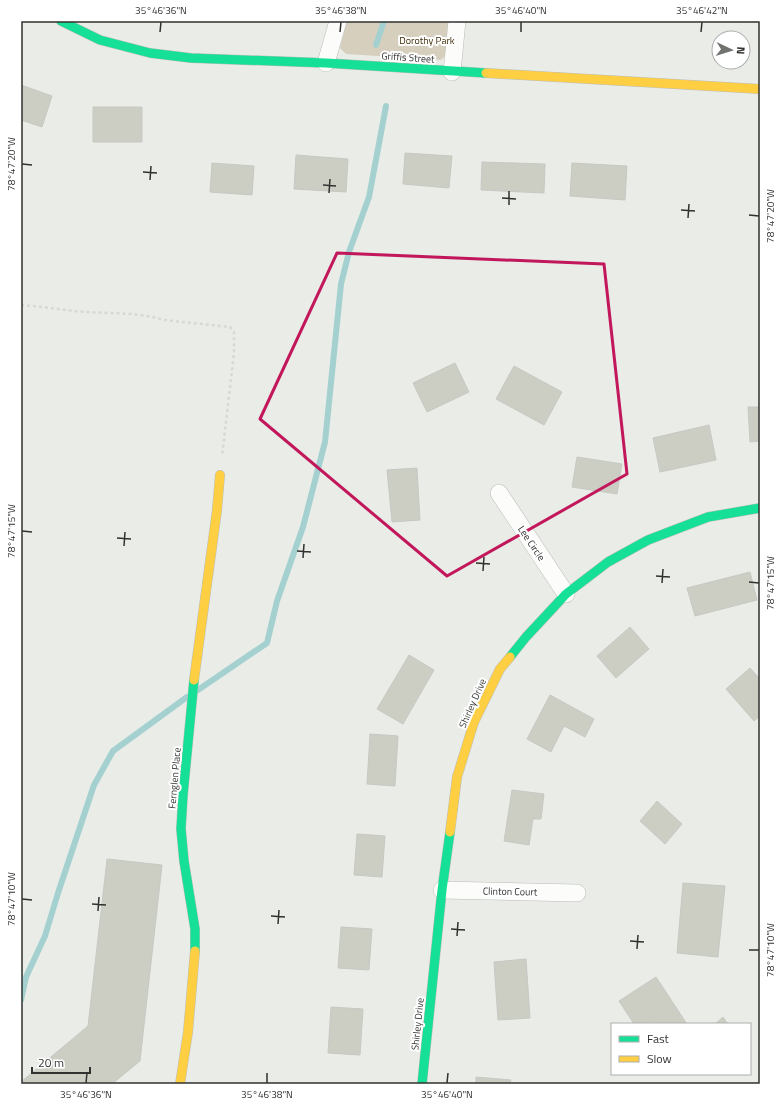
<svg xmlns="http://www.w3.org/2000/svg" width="781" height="1105" font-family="'Titillium Web',sans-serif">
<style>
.green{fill:#d6cfbe}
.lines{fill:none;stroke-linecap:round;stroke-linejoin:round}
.stream{stroke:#a4d1d0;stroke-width:6}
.building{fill:#cdcec3;stroke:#c6c8c4}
.street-casing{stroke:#bbbdb9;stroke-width:18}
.fast-casing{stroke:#bbbdb9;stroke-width:10}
.slow-casing{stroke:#bbbdb9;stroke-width:10}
.path{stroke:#d7d8d7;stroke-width:2.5;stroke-dasharray:3 3;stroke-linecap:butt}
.street{stroke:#fcfcfb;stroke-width:17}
.fast{stroke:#16e098;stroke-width:9}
.slow{stroke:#ffcf43;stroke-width:9}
.marked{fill:none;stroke:#c2185b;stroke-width:3;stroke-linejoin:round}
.ticks{fill:none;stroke:#30322f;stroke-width:1.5}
.labels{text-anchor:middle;stroke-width:4;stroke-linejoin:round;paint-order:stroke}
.park-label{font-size:10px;fill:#402d09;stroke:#fff}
.street-label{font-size:10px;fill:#30322f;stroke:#fff}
.neatline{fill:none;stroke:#30322f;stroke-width:1.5}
.ticks-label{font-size:10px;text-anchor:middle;fill:#30322f}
</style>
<rect width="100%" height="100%" fill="#e9ece7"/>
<path class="green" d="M347,21H448L446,55L441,60L346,54L340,48Z"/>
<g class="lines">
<path class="stream" d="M376,45L384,21
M198,690L267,643L277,601L303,527L325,442L341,284L349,252L369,197L386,106
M21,1000L26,977L45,936L58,893L94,785L113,751L187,697"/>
</g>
<path class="building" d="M21,85L52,96L42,127L21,120Z
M93,107H142V142H93Z
M405,153L452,156L449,188L403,184Z
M296,155L348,159L346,192L294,189Z
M482,162L545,164L544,193L481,190Z
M212,163L254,166L252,195L210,192Z
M572,163L627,166L625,200L570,196Z
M455,363L469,392L427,412L413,383Z
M514,366L562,392L544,425L496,399Z
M748,407H760V441L750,442Z
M709,425L716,460L660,472L653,438Z
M577,457L622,464L617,494L572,487Z
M417,468L420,520L392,522L387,470Z
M750,572L757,600L695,616L687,588Z
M630,627L649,649L616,678L597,656Z
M409,655L434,670L403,724L377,709Z
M750,668L760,679V716L754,721L726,689Z
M550,695L594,719L585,737L564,726L551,752L527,739Z
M370,734L398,736L395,786L367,784Z
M512,790L544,794L541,819H533L529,845L504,841Z
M657,801L682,824L665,844L640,821Z
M357,834L385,836L382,877L354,875Z
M107,859L162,865L140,1061L112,1084H21V1082L88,1026Z
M683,883L725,886L718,957L677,953Z
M341,927L372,929L369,970L338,968Z
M526,959L530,1018L498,1020L494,962Z
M656,977L687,1024H653L651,1021L647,1024H634L619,1001Z
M331,1007L363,1009L360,1055L328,1053Z
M723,1017L728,1024H715Z
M476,1077L511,1080L510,1084H476Z"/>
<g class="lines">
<defs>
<path id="street" d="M326,63L338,21
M452,72L457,21
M499,493L566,594
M442,890L577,893"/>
<path id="fast" d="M61,21L100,40L150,53L191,58L326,63L486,73
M510,657L526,637L566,594L608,562L648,540L708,517L760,508
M194,680L183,795L181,829L184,861L195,929V951
M422,1084L442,890L450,832"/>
<path id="slow" d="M486,73L760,89
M194,680L217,510L220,475
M450,832L457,777L474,722L500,669L510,657
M180,1084L188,1032L195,951"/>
</defs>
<use href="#street" class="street-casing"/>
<use href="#fast" class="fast-casing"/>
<use href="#slow" class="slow-casing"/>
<path class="path" d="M21,305C39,306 56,309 74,311C103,314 135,311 164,320L230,327L234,332V353L222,456"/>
<use href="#street" class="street"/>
<use href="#fast" class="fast"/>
<use href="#slow" class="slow"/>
</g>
<path class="marked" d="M337,253L604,264L627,474L447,576L260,419Z"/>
<path class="ticks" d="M160,32L161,22M340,32L341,22M521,32V22M701,32L702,22M22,164L32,165M143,172L157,173M150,180L151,166M323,185L336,186M329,193L330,179M502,198L516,199M509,205V191M681,210L695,211M749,215L759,216M688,218L689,204M22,531L32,532M117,538L131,539M124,546L125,532M297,551L311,552M303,558L304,544M476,563L490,564M483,571L484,557M656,576L670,577M749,582L759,583M662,583L663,569M22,899L32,900M92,904L106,905M98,911L99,897M271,916L285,917M278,924L279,910M451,929L465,930M457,936L458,922M630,941L644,942M637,949L638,935M749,950H759M86,1083L87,1073M267,1083V1073M447,1083L448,1073"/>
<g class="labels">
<g class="park-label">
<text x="427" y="44">Dorothy Park</text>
</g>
<g class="street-label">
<text transform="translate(408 57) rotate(4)" y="4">Griffis Street</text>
<text transform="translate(532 543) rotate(56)" y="4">Lee Circle</text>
<text transform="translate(472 703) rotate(-66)" y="4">Shirley Drive</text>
<text transform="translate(174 778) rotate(-85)" y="4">Fernglen Place</text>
<text transform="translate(510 891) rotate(1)" y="4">Clinton Court</text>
<text transform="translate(417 1024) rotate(-84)" y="4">Shirley Drive</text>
</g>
</g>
<rect width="781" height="1105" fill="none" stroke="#ffffff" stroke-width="44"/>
<rect x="611" y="1023" width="140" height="52" fill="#ffffff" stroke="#acadac"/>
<rect x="619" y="1036" width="20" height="6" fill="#16e098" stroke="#acadac"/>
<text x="647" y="1043" font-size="12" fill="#30322f">Fast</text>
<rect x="619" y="1056" width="20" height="6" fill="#ffcf43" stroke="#acadac"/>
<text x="647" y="1063" font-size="12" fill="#30322f">Slow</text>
<g transform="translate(731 50) rotate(94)"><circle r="19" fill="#ffffff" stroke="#acadac"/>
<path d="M0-3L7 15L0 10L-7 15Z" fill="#71736f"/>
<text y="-6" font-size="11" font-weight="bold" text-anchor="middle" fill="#30322f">N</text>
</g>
<path d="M32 1067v6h58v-6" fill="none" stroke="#30322f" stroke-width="2"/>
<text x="38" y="1067" font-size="12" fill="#30322f" stroke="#ffffff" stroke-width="3" paint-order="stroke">20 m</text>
<rect x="22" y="22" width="737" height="1061" class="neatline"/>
<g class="ticks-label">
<text x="161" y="14">35°46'36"N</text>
<text x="341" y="14">35°46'38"N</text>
<text x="521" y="14">35°46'40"N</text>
<text x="702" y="14">35°46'42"N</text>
<text transform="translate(11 164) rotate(-90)" y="4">78°47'20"W</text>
<text transform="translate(770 216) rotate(-90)" y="4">78°47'20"W</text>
<text transform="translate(11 531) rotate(-90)" y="4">78°47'15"W</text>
<text transform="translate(770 583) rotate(-90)" y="4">78°47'15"W</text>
<text transform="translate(11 899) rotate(-90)" y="4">78°47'10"W</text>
<text transform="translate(770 950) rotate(-90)" y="4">78°47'10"W</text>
<text x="86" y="1098">35°46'36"N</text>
<text x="267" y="1098">35°46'38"N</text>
<text x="447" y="1098">35°46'40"N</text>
</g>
</svg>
